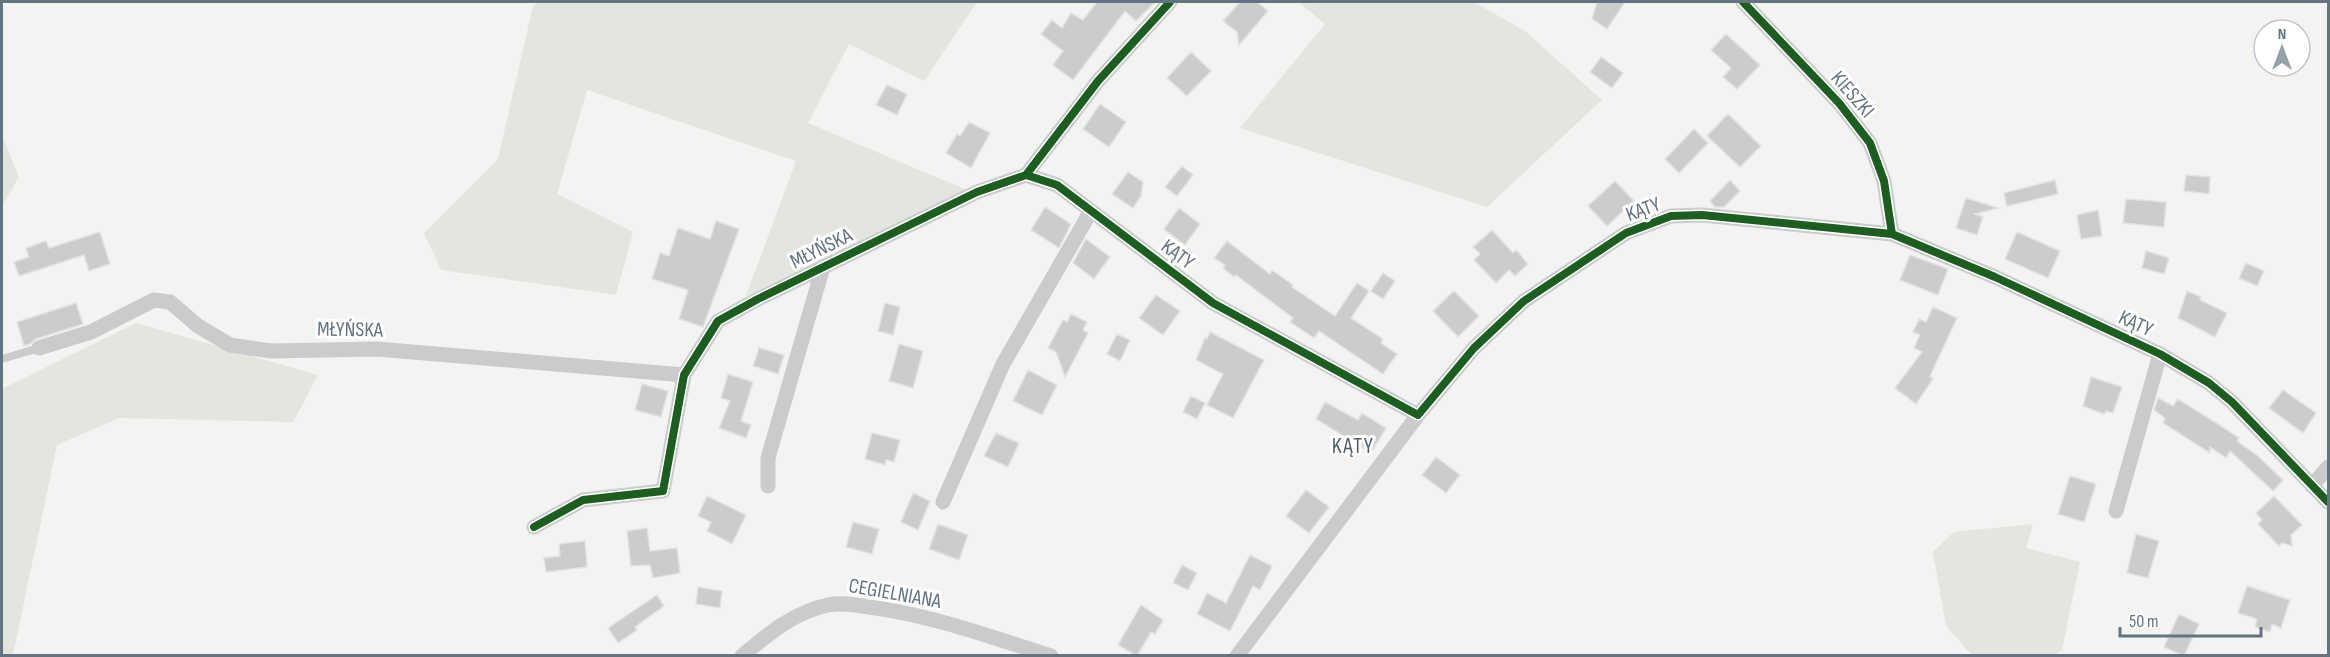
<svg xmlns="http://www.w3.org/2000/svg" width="2330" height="657" font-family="'Sofia Sans Condensed',sans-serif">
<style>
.green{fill:#e2e6df}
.building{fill:#cbcccc;stroke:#e2e2e1;stroke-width:1.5}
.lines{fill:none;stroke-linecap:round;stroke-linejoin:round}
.service{stroke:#cacccc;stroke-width:8}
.minor{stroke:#cacccc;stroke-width:15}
.cycleway-casing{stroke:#fff;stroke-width:11}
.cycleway{stroke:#1b5e20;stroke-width:8}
.labels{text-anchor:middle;stroke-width:6;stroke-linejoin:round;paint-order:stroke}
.street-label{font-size:21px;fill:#637480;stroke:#fff}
.neighbourhood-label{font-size:22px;letter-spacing:1.5px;fill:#515d65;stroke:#fff}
</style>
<rect width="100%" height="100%" fill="#f3f3f1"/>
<path class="green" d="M538,2H977L924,81L849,44L808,123L967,190L746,296L796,161L587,90L557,194L633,232L616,295L441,270L424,233L498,159L533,6Z
M1298,2H1474L1525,31L1602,100L1487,207L1240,128L1325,24Z
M2,135L19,177L2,206Z
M136,323L318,375L293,422L119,418L57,445L13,655L2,656V389Z
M2033,524L2026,548L2080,562L2062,650L2054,655H1972L1946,626L1933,552L1954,532Z"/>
<path class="building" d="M1097,2H1155L1136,21L1125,11L1073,80L1053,65L1063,51L1041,34L1052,20L1062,28L1071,13L1083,20Z
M1240,2H1257L1268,11L1239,45L1237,32L1223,21Z
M1597,2H1625L1607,29L1592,19Z
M1726,34L1760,65L1737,89L1723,77L1731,68L1711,50Z
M1191,52L1211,71L1187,96L1167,78Z
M1601,57L1623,73L1612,88L1590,72Z
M887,85L907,94L897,115L876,105Z
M1100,104L1126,122L1109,147L1083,129Z
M1728,114L1761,146L1740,167L1707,136Z
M969,122L990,133L971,168L946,153L957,134L960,136Z
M1694,129L1708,143L1679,173L1665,159Z
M1182,166L1193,175L1177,196L1165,187Z
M1128,172L1143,182L1141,196L1133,208L1112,194Z
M2186,175L2210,177L2209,194L2184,191Z
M1730,180L1740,191L1724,207H1715L1710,201Z
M2055,180L2058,194L2007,206L2004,193Z
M1615,181L1634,201L1607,226L1588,206Z
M1966,198L1998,208L1975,214L1983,217L1977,235L1956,228Z
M2126,199L2166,202L2164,227L2123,223Z
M1045,207L1071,224L1059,248L1031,230Z
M1179,208L1200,224L1185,245L1164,229Z
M2098,210L2102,236L2081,239L2077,215Z
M716,221L739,229L703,327L679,319L688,290L652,279L660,253L669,256L678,228L710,239Z
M1492,230L1513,253L1516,250L1528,264L1515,276L1509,270L1496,283L1474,260L1480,254L1473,247Z
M100,232L110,264L89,271L84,255L19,276L14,262L29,257L26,248L46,241L49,248Z
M2017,232L2060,251L2048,278L2005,259Z
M1086,239L1110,257L1094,279L1073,263Z
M1227,241L1270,274L1272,270L1293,285L1292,287L1335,316L1357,283L1369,291L1351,318L1383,339L1381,343L1397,354L1383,374L1319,331L1314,338L1290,322L1293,318L1236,275L1234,277L1223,268L1225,265L1214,258Z
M2146,251L2169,258L2164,274L2142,268Z
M1910,255L1948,269L1938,295L1900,280Z
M2246,263L2264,271L2257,286L2239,278Z
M1383,273L1395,281L1383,299L1371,291Z
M1454,291L1479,316L1458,337L1433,311Z
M2187,291L2201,297L2200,300L2227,313L2215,337L2178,318Z
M1156,295L1180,311L1163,335L1139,318Z
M76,303L83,324L36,339L30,344L24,346L17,322Z
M885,303L900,307L893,335L878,331Z
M1933,307L1957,318L1930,376L1933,379L1916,404L1895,388L1922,352L1914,348L1920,335L1913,332L1919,319L1926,322Z
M1071,314L1087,322L1083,330L1088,333L1065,377L1056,352L1048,348L1063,320L1067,322Z
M1210,332L1264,360L1233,418L1207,405L1223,374L1196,360L1205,338L1207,339Z
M1117,334L1130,340L1120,361L1107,354Z
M899,344L923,351L913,388L889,381Z
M759,348L784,355L778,374L753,366Z
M1028,370L1057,385L1042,415L1013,401Z
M728,374L753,382L741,421L751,425L746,438L719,428L730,401L721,398Z
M2091,377L2122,387L2113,413L2106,411L2104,414L2083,406Z
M642,384L668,391L661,417L635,410Z
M2283,390L2316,413L2303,433L2269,408Z
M1191,396L1205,403L1197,419L1183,412Z
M2158,398L2173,406L2178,399L2224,428L2239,438L2237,441L2258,456L2283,480L2273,491L2230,451L2226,458L2210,447V453L2163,423L2165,418L2154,410Z
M1325,402L1358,420L1362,413L1386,428L1371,453L1316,419Z
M872,433L900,440L894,462L886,460L885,465L865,459Z
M996,433L1019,443L1008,467L984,456Z
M1436,457L1460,475L1446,493L1422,475Z
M2070,476L2096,484L2084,522L2058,514Z
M1306,490L1329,507L1309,533L1286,516Z
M913,493L930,501L918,530L901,522Z
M707,496L746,515L732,544L707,531L711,522L698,516Z
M2274,496L2302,525L2291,535L2292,546L2282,543L2279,546L2258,524L2262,520L2256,513Z
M853,522L879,529L872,554L846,547Z
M938,524L968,535L959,560L929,549Z
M647,528L650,551L677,548L680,573L653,578L650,565L631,566L627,531Z
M2136,534L2159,541L2148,578L2127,573Z
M585,541L587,567L546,572L544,558L560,556L559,544Z
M1250,555L1272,566L1260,590L1253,586L1230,631L1197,614L1207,593L1226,603Z
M1182,565L1197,573L1188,590L1173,583Z
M2247,586L2290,600L2281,628L2272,624L2270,632L2255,627L2257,619L2238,613Z
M698,587L722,591L720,608L696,604Z
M657,595L664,606L635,627L637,630L618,643L608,628Z
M1141,605L1163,620L1155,634L1151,632L1137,656L1118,645Z
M2179,614L2199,624L2184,656L2164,647Z"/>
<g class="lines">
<path class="service" d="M2,359L39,348"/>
<path class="minor" d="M1743,2L1839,103L1870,143L1884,181L1892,234
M1026,175L1057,185L1213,303L1418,415L1474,348L1524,301L1626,233L1671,216L1702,215L1892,234L1995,277L2160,354L2209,383L2232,402L2328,502
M39,348L91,332L154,300L170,302L198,326L230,345L271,351L377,349L684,375
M768,486V458L823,267
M2312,486L2328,467
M943,502L1003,364L1091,211
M2116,511L2160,354
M534,527L583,500L663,491L684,375L718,321L758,299L977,192L1026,175L1098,81L1170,2
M742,656C768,634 794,612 828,605C841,602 856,605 869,607C931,615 991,637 1051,656
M1237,656L1418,415"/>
<defs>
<path id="cycleway" d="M1743,2L1839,103L1870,143L1884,181L1892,234
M1026,175L1057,185L1213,303L1418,415L1474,348L1524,301L1626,233L1671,216L1702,215L1892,234L1995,277L2160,354L2209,383L2232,402L2328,502
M534,527L583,500L663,491L684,375L718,321L758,299L977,192L1026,175L1098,81L1170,2"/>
</defs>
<use href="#cycleway" class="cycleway-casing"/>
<use href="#cycleway" class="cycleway"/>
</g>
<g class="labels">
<g class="street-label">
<text transform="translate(1853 94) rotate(49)" y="7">KIESZKI</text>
<text transform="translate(1643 209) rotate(-20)" y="7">KĄTY</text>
<text transform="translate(821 248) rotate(-26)" y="7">MŁYŃSKA</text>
<text transform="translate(1178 254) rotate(37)" y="7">KĄTY</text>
<text transform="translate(2136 323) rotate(25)" y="7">KĄTY</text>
<text transform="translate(350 329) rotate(1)" y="7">MŁYŃSKA</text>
<text transform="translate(895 593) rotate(10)" y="7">CEGIELNIANA</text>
</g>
<g class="neighbourhood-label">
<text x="1353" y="453">KĄTY</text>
</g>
</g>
<rect width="2330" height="657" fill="none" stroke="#637480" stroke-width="6"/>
<g transform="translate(2282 48)"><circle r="28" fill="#ffffff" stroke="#c1c7cc" stroke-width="1.5"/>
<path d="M0-4.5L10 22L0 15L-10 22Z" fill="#95a0a8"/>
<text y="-9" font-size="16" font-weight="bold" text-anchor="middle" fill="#637480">N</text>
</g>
<path d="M2120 627v9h141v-9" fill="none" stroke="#637480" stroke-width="3"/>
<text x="2129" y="627" font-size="18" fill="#637480" stroke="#ffffff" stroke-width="4.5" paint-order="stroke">50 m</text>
</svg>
